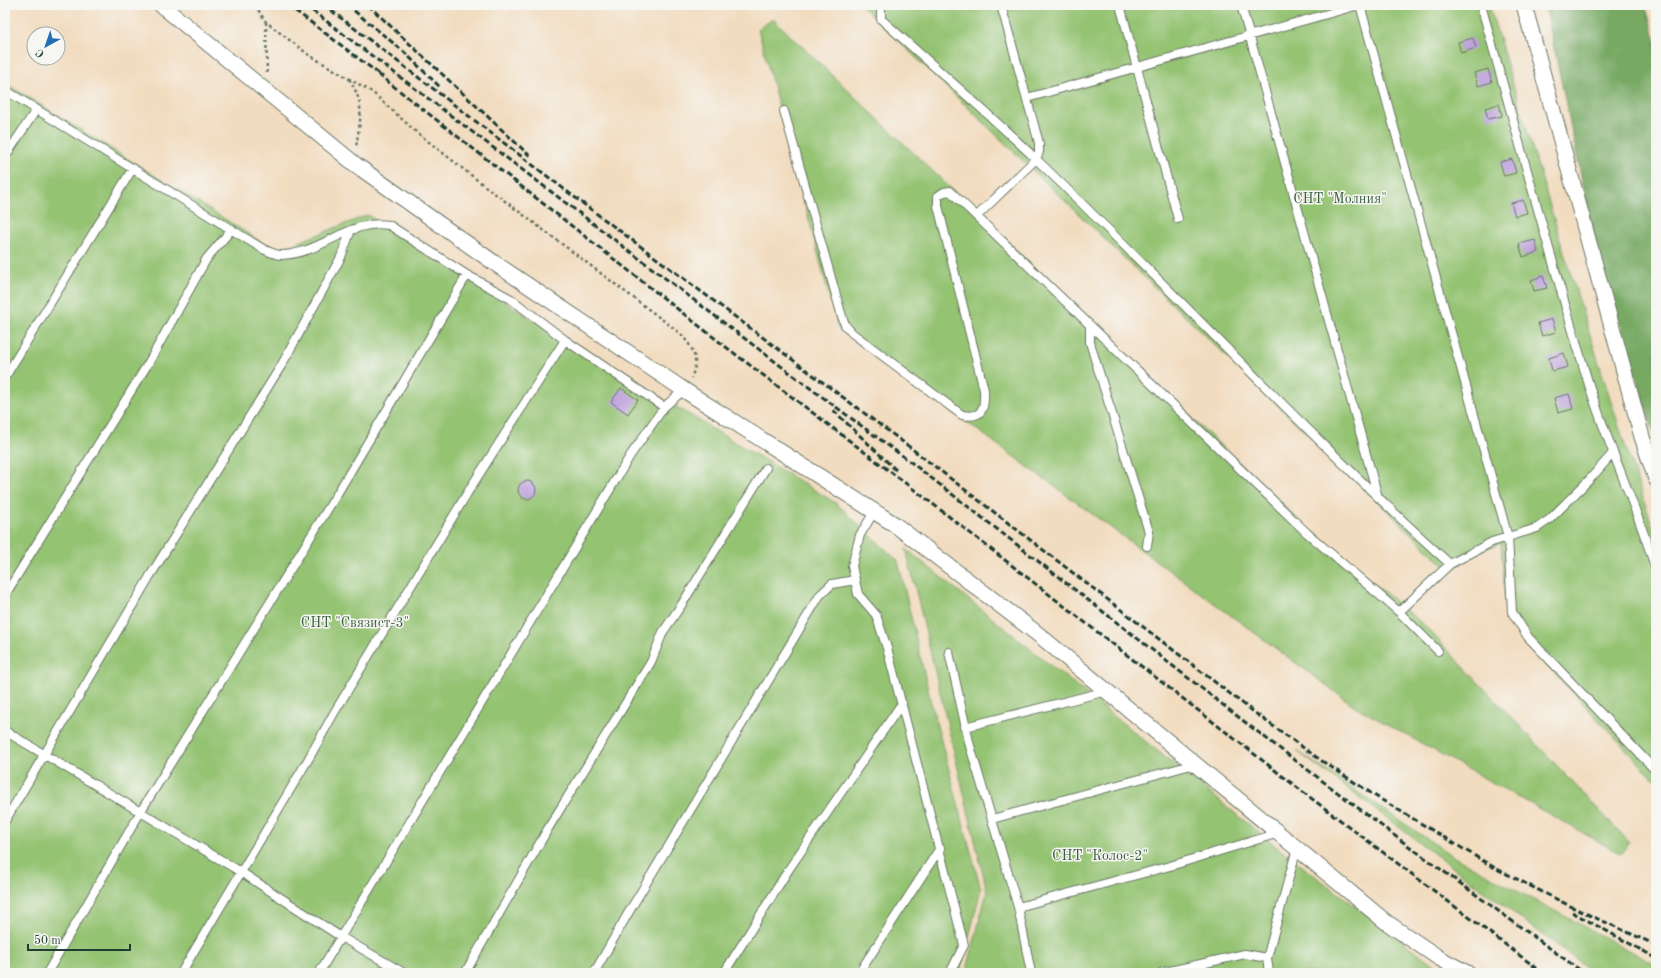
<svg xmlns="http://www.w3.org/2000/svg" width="1661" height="978" font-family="'Old Standard TT',serif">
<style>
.green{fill:#94c372;stroke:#5a8053}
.forest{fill:#77a964;stroke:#4b734c}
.building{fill:#ba9adb}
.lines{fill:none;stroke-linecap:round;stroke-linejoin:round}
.lane-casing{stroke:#697565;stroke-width:10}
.street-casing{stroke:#697565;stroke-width:17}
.path{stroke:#697565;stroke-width:2.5;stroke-dasharray:3 3;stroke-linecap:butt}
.lane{stroke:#fff;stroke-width:8}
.street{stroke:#fff;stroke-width:15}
.rail{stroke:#1f3d34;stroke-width:3;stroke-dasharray:6 3;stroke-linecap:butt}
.labels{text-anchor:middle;stroke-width:3;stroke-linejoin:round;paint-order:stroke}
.park-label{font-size:14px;fill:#3c5e44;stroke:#f6f6f2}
</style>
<rect width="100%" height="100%" fill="#f6f6f2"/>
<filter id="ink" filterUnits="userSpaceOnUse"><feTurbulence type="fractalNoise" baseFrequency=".025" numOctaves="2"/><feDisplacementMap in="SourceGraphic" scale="8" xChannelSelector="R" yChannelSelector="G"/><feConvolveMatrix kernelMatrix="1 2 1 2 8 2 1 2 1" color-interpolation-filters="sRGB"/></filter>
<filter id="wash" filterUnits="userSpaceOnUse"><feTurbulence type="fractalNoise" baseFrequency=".012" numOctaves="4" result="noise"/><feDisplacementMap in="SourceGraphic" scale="16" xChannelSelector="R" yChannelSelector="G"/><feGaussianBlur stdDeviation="0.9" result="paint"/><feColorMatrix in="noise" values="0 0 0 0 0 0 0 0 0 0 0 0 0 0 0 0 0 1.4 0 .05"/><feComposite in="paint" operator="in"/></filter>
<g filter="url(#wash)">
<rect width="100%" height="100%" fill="#f2dcbf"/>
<path class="green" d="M861,5H1489L1570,272L1625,445L1656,536V781L1526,643L1513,626L1506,610L1501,543L1482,550L1450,571Z
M773,19L1303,524L1427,628L1629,842L1621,854L1356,707L838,328L758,29Z
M5,83L276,251L368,215L565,340L836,503L898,561L932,707L981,889L960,973H5Z
M906,549L1282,851L1445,973H966L987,891Z
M1297,751L1454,857L1656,965V973H1594Z"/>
<path class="forest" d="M1545,5H1645L1656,40V441L1595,241Z"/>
<g id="blocks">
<path class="building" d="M1473,38L1476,48L1461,53L1458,42Z
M1488,69L1492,82L1478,86L1474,73Z
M1499,104L1502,116L1488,119L1485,108Z
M1512,159L1516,173L1504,176L1500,162Z
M1523,200L1527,213L1515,216L1511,203Z
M1535,240L1538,252L1523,257L1519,244Z
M1543,276L1547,288L1534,291L1531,280Z
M1552,319L1556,332L1542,336L1538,323Z
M1564,353L1568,367L1552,371L1549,358Z
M621,388L638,400L628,414L611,402Z
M1569,394L1573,409L1558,413L1554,398Z
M518 490a9 9 0 1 1 18 0a9 9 0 1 1-18 0Z"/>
</g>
</g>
<g filter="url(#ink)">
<use href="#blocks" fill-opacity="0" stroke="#697565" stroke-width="1"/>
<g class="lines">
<defs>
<path id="lane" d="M881,5V19C933,66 987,112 1037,160C1176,293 1307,435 1450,564
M1120,5L1178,219
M1241,5L1378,497
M1360,5L1508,537L1512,612L1528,637L1656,771
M1481,5C1517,133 1551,262 1590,388C1610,450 1637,508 1656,570
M5,90L263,249C268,251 275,255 281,255C320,255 350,218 389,225L467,275L511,299L565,340L664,407
M1027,98L1359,5
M784,111L841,313L845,325L852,333L962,415C983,419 985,408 984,390L938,206V196L944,192L950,191L1307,533L1399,612L1438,651
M5,157L36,110
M977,216L1036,159L1039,152V143L1001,5
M1090,326V342L1094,356L1149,532L1147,546
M5,377L133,168
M874,512L860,535L852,566L858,594L876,615L887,648L964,945L950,973
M5,595L149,362L207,258L232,229
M1399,612L1450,564L1492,542L1537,528L1550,519L1590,479L1613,453
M949,652L970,746L1018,907L1031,973
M965,727L1107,691
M5,731L241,872L341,937L404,973
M992,819L1195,764
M5,821L150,576L281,366L341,257L351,230
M1018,907L1170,866L1279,833
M47,973L141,811L337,494L467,275
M181,973L309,758L334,713L471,487L565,340
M319,973L630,456L664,407L684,390
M465,973L549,827L651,662L663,632L682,604L766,468
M594,973L630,910L820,595L832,584L855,580
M724,973L789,869L902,703
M859,973L940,848
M1161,973L1245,954L1267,958
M1269,973L1267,958L1297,848"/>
<path id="street" d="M161,5L356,165L493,262L684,390L894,524L1039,635L1386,922L1439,958L1467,973
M1524,5L1642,437L1656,479"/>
</defs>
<use href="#lane" class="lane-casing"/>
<use href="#street" class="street-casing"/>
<path class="path" d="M255,5L266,22L309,55L372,92L415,131L481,183L680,333C693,348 700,358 691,378
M1653,5L1656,14
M266,22L267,75
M349,79C366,105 360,119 356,147"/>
<use href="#lane" class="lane"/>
<use href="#street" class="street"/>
<path class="rail" d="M288,5L383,77
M305,5L802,382L912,463L1250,726L1399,839L1584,973
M324,5L577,199L903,442L1259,716L1322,761L1377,797L1495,868L1576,909L1656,945
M347,5L403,51L441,88
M368,5L530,156
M378,74L726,347L929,501L1303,792L1543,973
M833,410L898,472
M1572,912L1656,958"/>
</g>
</g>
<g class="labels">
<g class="park-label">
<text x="1340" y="203">СНТ "Молния"</text>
<text x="355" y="627">СНТ "Связист-3"</text>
<text x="1100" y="860">СНТ "Колос-2"</text>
</g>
</g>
<rect width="1661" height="978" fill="none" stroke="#f6f6f2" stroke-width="20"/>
<g transform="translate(46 46) rotate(220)"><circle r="19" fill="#f6f6f2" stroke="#a0aca6"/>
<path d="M0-3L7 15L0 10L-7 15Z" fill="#1f6fb2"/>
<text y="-6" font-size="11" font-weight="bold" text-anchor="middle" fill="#1f3d34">С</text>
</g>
<path d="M28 944v6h102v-6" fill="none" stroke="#1f3d34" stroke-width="2"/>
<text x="34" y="944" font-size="12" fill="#1f3d34" stroke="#f6f6f2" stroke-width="3" paint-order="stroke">50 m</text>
</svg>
